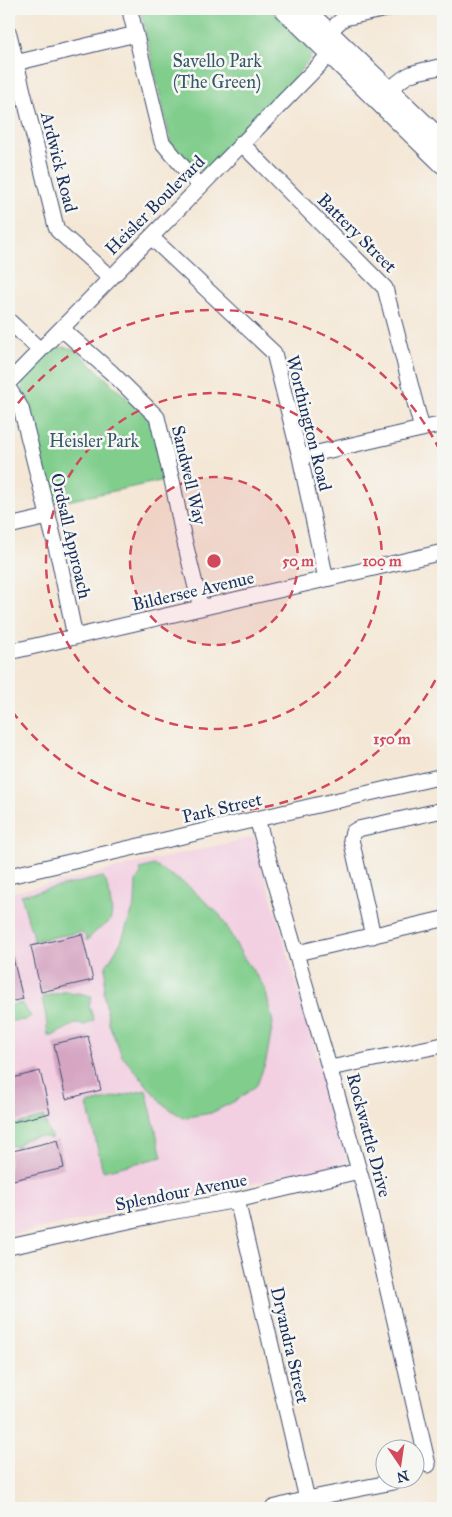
<svg xmlns="http://www.w3.org/2000/svg" width="452" height="1517" font-family="'IM FELL Great Primer',serif">
<style>
.built{fill:#f2cfe1}
.green{fill:#80cd8c;stroke:#4e7e75}
.building{fill:#d5a5c2}
.lines{fill:none;stroke-linecap:round;stroke-linejoin:round}
.minor-casing{stroke:#3c4b70;stroke-width:17}
.major-casing{stroke:#3c4b70;stroke-width:21}
.minor{stroke:#fff;stroke-width:15}
.major{stroke:#fff;stroke-width:19}
.ring{fill:none;stroke:#d1495b;stroke-width:2.5;stroke-dasharray:9 6}
.labels{text-anchor:middle;stroke-width:5;stroke-linejoin:round;paint-order:stroke}
.park-label{font-size:18px;fill:#34566a;stroke:#f6f6f2}
.street-label{font-size:18px;fill:#1b2f5e;stroke:#f6f6f2}
.centre{fill:#d1495b;stroke:#f6f6f2;stroke-width:2.5}
.ring-label{font-size:15px;text-anchor:middle;font-weight:bold;fill:#d1495b;stroke:#f6f6f2;stroke-width:5;stroke-linejoin:round;paint-order:stroke}
</style>
<rect width="100%" height="100%" fill="#f6f6f2"/>
<filter id="ink" filterUnits="userSpaceOnUse"><feTurbulence type="fractalNoise" baseFrequency=".02" numOctaves="2"/><feDisplacementMap in="SourceGraphic" scale="10" xChannelSelector="R" yChannelSelector="G"/><feConvolveMatrix kernelMatrix="1 2 1 2 8 2 1 2 1" color-interpolation-filters="sRGB"/></filter>
<filter id="wash" filterUnits="userSpaceOnUse"><feTurbulence type="fractalNoise" baseFrequency=".0096" numOctaves="4" result="noise"/><feDisplacementMap in="SourceGraphic" scale="20" xChannelSelector="R" yChannelSelector="G"/><feGaussianBlur stdDeviation="1.12" result="paint"/><feColorMatrix in="noise" values="0 0 0 0 0 0 0 0 0 0 0 0 0 0 0 0 0 1.4 0 .05"/><feComposite in="paint" operator="in"/></filter>
<g filter="url(#wash)">
<rect width="100%" height="100%" fill="#f4e7d5"/>
<path class="built" d="M254,837L348,1163L9,1235V893Z"/>
<path class="green" d="M140,9H268L278,16L310,48L311,57L289,85L204,173L171,143Z
M64,347L75,349L153,423L165,480L53,504L28,400L23,392L22,381L54,349Z
M154,865L187,885L220,915L242,955L265,988L273,1023L266,1061L257,1085L237,1100L211,1113L183,1118L163,1104L122,1056L109,1024L104,993L106,966L121,942L135,904L136,881L141,874L140,869Z
M103,877C108,883 107,888 109,895C118,931 103,919 87,941L85,935L81,932L34,941L21,895Z
M68,991L72,994L78,993L92,996L89,1005L94,1020L85,1025L75,1024L52,1036H48L46,1017L42,997Z
M21,1003L31,1016L25,1020L9,1021V1006Z
M146,1090L162,1157L103,1171L87,1104Z
M44,1117L48,1131L51,1136V1139C40,1134 24,1136 17,1147L9,1145V1126Z"/>
<g id="blocks">
<path class="building" d="M82,934L93,980L41,992L31,946Z
M12,954L23,999L9,1002V955Z
M88,1036L101,1090L66,1099L54,1044Z
M40,1071L50,1113L9,1123V1079Z
M58,1140L64,1168L9,1181V1152Z"/>
</g>
</g>
<g filter="url(#ink)">
<use href="#blocks" fill-opacity="0" stroke="#3c4b70" stroke-width="1"/>
<g class="lines">
<defs>
<path id="minor" d="M131,15L162,142L200,187
M329,33L337,24L344,18L387,9
M9,34L56,227L58,231L110,277
M15,63L136,34
M381,96C392,90 399,79 411,74C421,70 433,69 443,66
M241,143L385,288L422,429
M151,237L274,353L300,457L326,579
M9,321L40,350
M62,329L112,373L157,417L173,485L183,535L201,608
M9,382L329,55
M9,389L21,408L60,563L75,637
M300,457L443,424
M9,526L48,517
M9,652L443,552
M257,819L365,1191L428,1465
M9,876L443,776
M373,936L351,839L353,832L358,829L443,810
M297,953L443,919
M330,1068L443,1045
M237,1200L307,1499
M9,1247L165,1213L237,1200L359,1171
M273,1508L307,1499L393,1482"/>
<path id="major" d="M284,9L443,164
M304,9L443,142"/>
</defs>
<use href="#minor" class="minor-casing"/>
<use href="#major" class="major-casing"/>
<use href="#minor" class="minor"/>
<use href="#major" class="major"/>
</g>
</g>
<circle cx="214" cy="561" r="84" fill="#d1495b" fill-opacity=".12"/>
<g class="ring">
<circle cx="214" cy="561" r="84"/>
<circle cx="214" cy="561" r="168"/>
<path d="M442 667A252 252 0 0 1 9 707M9 415A252 252 0 0 1 442 455"/>
</g>
<g class="labels">
<g class="park-label">
<text x="217" y="67">Savello Park<tspan x="217" dy="21">(The Green)</tspan></text>
<text x="94" y="447">Heisler Park</text>
</g>
<g class="street-label">
<text transform="translate(59 162) rotate(76)" y="6">Ardwick Road</text>
<text transform="translate(155 205) rotate(-45)" y="6">Heisler Boulevard</text>
<text transform="translate(357 233) rotate(45)" y="6">Battery Street</text>
<text transform="translate(309 423) rotate(76)" y="6">Worthington Road</text>
<text transform="translate(189 475) rotate(77)" y="6">Sandwell Way</text>
<text transform="translate(71 536) rotate(77)" y="6">Ordsall Approach</text>
<text transform="translate(193 591) rotate(-13)" y="6">Bildersee Avenue</text>
<text transform="translate(222 808) rotate(-13)" y="6">Park Street</text>
<text transform="translate(369 1135) rotate(75)" y="6">Rockwattle Drive</text>
<text transform="translate(181 1192) rotate(-11)" y="6">Splendour Avenue</text>
<text transform="translate(290 1345) rotate(77)" y="6">Dryandra Street</text>
</g>
</g>
<circle cx="214" cy="561" r="8" class="centre"/>
<g class="ring-label">
<text x="298" y="566">50 m</text>
<text x="382" y="566">100 m</text>
<text x="392" y="744">150 m</text>
</g>
<rect width="452" height="1517" fill="none" stroke="#f6f6f2" stroke-width="30"/>
<g transform="translate(400 1464) rotate(167)"><circle r="24" fill="#f6f6f2" stroke="#9ea6b7"/>
<path d="M0-4L9 19L0 12L-9 19Z" fill="#d1495b"/>
<text y="-8" font-size="14" font-weight="bold" text-anchor="middle" fill="#1b2f5e">N</text>
</g>
</svg>
